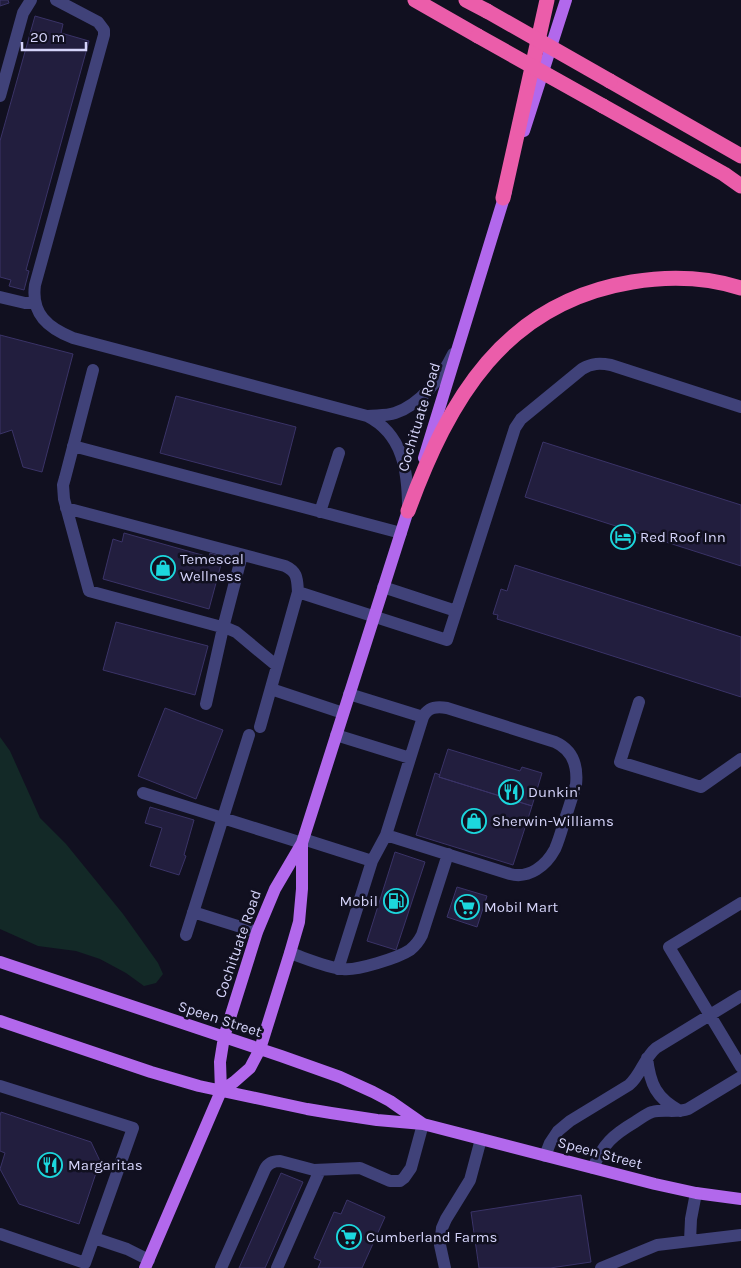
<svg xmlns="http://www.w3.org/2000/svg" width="741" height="1268" font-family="Karla,sans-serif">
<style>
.green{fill:#132927}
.building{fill:#221e3e;stroke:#3a3367}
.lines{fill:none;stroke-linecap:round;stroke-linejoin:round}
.minor{stroke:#404279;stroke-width:12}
.major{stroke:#b268ec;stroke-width:12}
.highway{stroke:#eb5daa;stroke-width:15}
.highway-bridge{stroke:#eb5daa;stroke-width:15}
.labels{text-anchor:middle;stroke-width:5;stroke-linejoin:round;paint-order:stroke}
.street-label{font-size:15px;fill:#d5d4fa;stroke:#111020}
.poi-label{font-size:15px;fill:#d5d4fa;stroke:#111020;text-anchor:start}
</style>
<rect width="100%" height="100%" fill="#111020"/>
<path class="green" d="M0,737L10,751L40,818L66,844L123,914L158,963L163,974L156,983L144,986L126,973L100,959L76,951L38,946L0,929Z"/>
<path class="building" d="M0,0H8L9,3L0,6Z
M35,16L63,24L61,33L89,41L26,270L29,271L24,290L9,286L11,280L0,277V141Z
M0,335L73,354L42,472L23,467L12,430L0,434Z
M176,396L296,427L281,485L160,453Z
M543,442L741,505V566L525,497Z
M124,533L209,557L210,553L223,557L209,609L103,579L113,539L122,542Z
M515,565L741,637V697L497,619L498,615L493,614L501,589L507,591Z
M116,622L208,646L195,695L103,670Z
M165,708L223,730L196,799L138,776Z
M448,749L520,771L522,767L542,773L532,806L439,777Z
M435,773L440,775L439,777L532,806L513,865L416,835Z
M150,807L194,820L184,855L186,856L179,875L150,866L162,828L145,823Z
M395,852L425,862L396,950L367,941Z
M457,887L487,896L477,927L447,917Z
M1,1112L91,1142L100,1161L79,1224L19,1204L0,1169L5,1153L0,1151V1116Z
M281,1173L303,1182L265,1268H239Z
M581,1195L591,1262L550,1268H479L471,1212Z
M347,1200L385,1217L362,1268H318L321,1261L314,1258L334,1212L341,1214Z"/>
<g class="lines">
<path class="minor" d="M56,0L98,22L104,30V35L35,285C31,314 48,328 73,338L367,416C403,434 408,471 408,508
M0,96L23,13L31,0
M0,297L25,303H35
M93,370L65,478L63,485L64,499L89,591L229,629L236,632L277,666
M368,416C377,415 386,416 395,413C420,405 442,377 453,354
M73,446L401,533
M66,508L285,566C298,572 297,579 298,592L260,727
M320,512L339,453
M383,587L456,611
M298,592L447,640L515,428L521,419L582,369C592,363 600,363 611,365L741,407
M271,689L343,713
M349,694L423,717
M639,702L620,762L701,787L741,759
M206,704L223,628L242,555
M336,735L410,758
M143,793L302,843
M303,839L372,861
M741,903L669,947L741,1067
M193,912L257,932
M186,935L249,735
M290,953C305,958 328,968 343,969C356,971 398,958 410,950C415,946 419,941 422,935L448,854
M338,969L372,861L386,835L423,717C428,707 437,706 447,708L555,742C573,750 578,766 576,785C572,797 569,808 565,819C562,829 559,840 555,849C546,866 529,879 510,874L386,835
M647,1058C650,1084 656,1098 680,1111
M0,1086L133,1128L85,1263L0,1234
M545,1156L550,1143L558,1131L570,1121L629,1085C641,1075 644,1058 656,1048L741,996
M593,1168C603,1144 613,1135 635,1122C640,1119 646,1114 652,1112C664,1109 676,1113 688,1109L741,1077
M94,1238L127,1249L149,1260
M690,1241L691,1219L696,1193
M221,1268L265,1169C268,1163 273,1161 280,1161L314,1170L360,1168L390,1181H400L404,1178L411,1168L423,1124
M277,1268L320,1170
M445,1268L440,1245L442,1228L446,1219L470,1180L481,1139
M601,1268L657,1245L741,1235"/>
<path class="major" d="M524,131L566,0
M424,458L506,191
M0,962L281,1056L340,1077L373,1092L390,1101L423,1124
M0,1021L151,1072L199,1086L307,1109L331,1113L377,1120L423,1124L655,1184L696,1193L741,1199
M221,1091L234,1082L250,1068L260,1049L290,953L299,922L302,889V843
M145,1268L221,1091L220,1062L224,1037L257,932L275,889L302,843L411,501"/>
<path class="highway" d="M415,0L478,36
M466,0L487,11
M610,81L741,156
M603,106L724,174L741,186
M503,198L547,0
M408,511C449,399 504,303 632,282C668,276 706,277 741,288"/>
<path class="highway-bridge" d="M487,11L610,81
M478,36L603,106"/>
</g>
<defs>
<symbol id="hotel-ring" viewBox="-11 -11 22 22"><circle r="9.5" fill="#111020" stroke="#1cd7dd" stroke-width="1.5"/><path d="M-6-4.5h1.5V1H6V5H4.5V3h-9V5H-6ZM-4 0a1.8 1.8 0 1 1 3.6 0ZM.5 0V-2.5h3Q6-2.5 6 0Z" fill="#1cd7dd"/></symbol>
<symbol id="shop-ring" viewBox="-11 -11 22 22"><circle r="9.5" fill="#111020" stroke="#1cd7dd" stroke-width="1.5"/><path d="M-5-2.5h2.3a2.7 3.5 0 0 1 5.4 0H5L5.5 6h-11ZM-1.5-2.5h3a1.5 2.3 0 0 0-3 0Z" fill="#1cd7dd"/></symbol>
<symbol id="restaurant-ring" viewBox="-11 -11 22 22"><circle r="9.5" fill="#111020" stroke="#1cd7dd" stroke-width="1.5"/><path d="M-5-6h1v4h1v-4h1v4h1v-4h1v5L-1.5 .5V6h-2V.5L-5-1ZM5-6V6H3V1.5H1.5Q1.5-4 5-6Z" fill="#1cd7dd"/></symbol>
<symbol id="fuel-ring" viewBox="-11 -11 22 22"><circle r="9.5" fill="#111020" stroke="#1cd7dd" stroke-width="1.5"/><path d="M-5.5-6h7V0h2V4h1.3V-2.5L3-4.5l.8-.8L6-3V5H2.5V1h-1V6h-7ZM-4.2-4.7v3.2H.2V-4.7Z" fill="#1cd7dd"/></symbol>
<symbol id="supermarket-ring" viewBox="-11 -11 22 22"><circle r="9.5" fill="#111020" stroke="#1cd7dd" stroke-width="1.5"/><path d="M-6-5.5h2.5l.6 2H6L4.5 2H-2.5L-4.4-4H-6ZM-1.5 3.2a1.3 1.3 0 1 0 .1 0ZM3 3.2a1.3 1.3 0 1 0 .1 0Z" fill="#1cd7dd"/></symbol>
</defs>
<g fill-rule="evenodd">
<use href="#hotel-ring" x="609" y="523" width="28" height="28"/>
<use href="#shop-ring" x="149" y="554" width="28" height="28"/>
<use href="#restaurant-ring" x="497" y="778" width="28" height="28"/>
<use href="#shop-ring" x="460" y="807" width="28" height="28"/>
<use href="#fuel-ring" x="382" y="887" width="28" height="28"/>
<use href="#supermarket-ring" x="453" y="893" width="28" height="28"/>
<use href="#restaurant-ring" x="36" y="1151" width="28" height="28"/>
<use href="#supermarket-ring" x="335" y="1223" width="28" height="28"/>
</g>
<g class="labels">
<g class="street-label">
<text transform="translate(419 417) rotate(-73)" y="5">Cochituate Road</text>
<text transform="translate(238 944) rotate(-71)" y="5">Cochituate Road</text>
<text transform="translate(220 1019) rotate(18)" y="5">Speen Street</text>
<text transform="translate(600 1153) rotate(15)" y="5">Speen Street</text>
</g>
<g class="poi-label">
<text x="640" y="542">Red Roof Inn</text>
<text x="180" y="564">Temescal<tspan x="180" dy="17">Wellness</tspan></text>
<text x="528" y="797">Dunkin'</text>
<text x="492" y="826">Sherwin-Williams</text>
<text x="378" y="906" text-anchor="end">Mobil</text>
<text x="484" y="912">Mobil Mart</text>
<text x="68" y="1170">Margaritas</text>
<text x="366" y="1242">Cumberland Farms</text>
</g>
</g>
<path d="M22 42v8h64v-8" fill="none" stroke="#d5d4fa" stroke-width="2.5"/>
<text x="30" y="42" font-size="15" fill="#d5d4fa" stroke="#111020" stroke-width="4" paint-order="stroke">20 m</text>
</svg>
